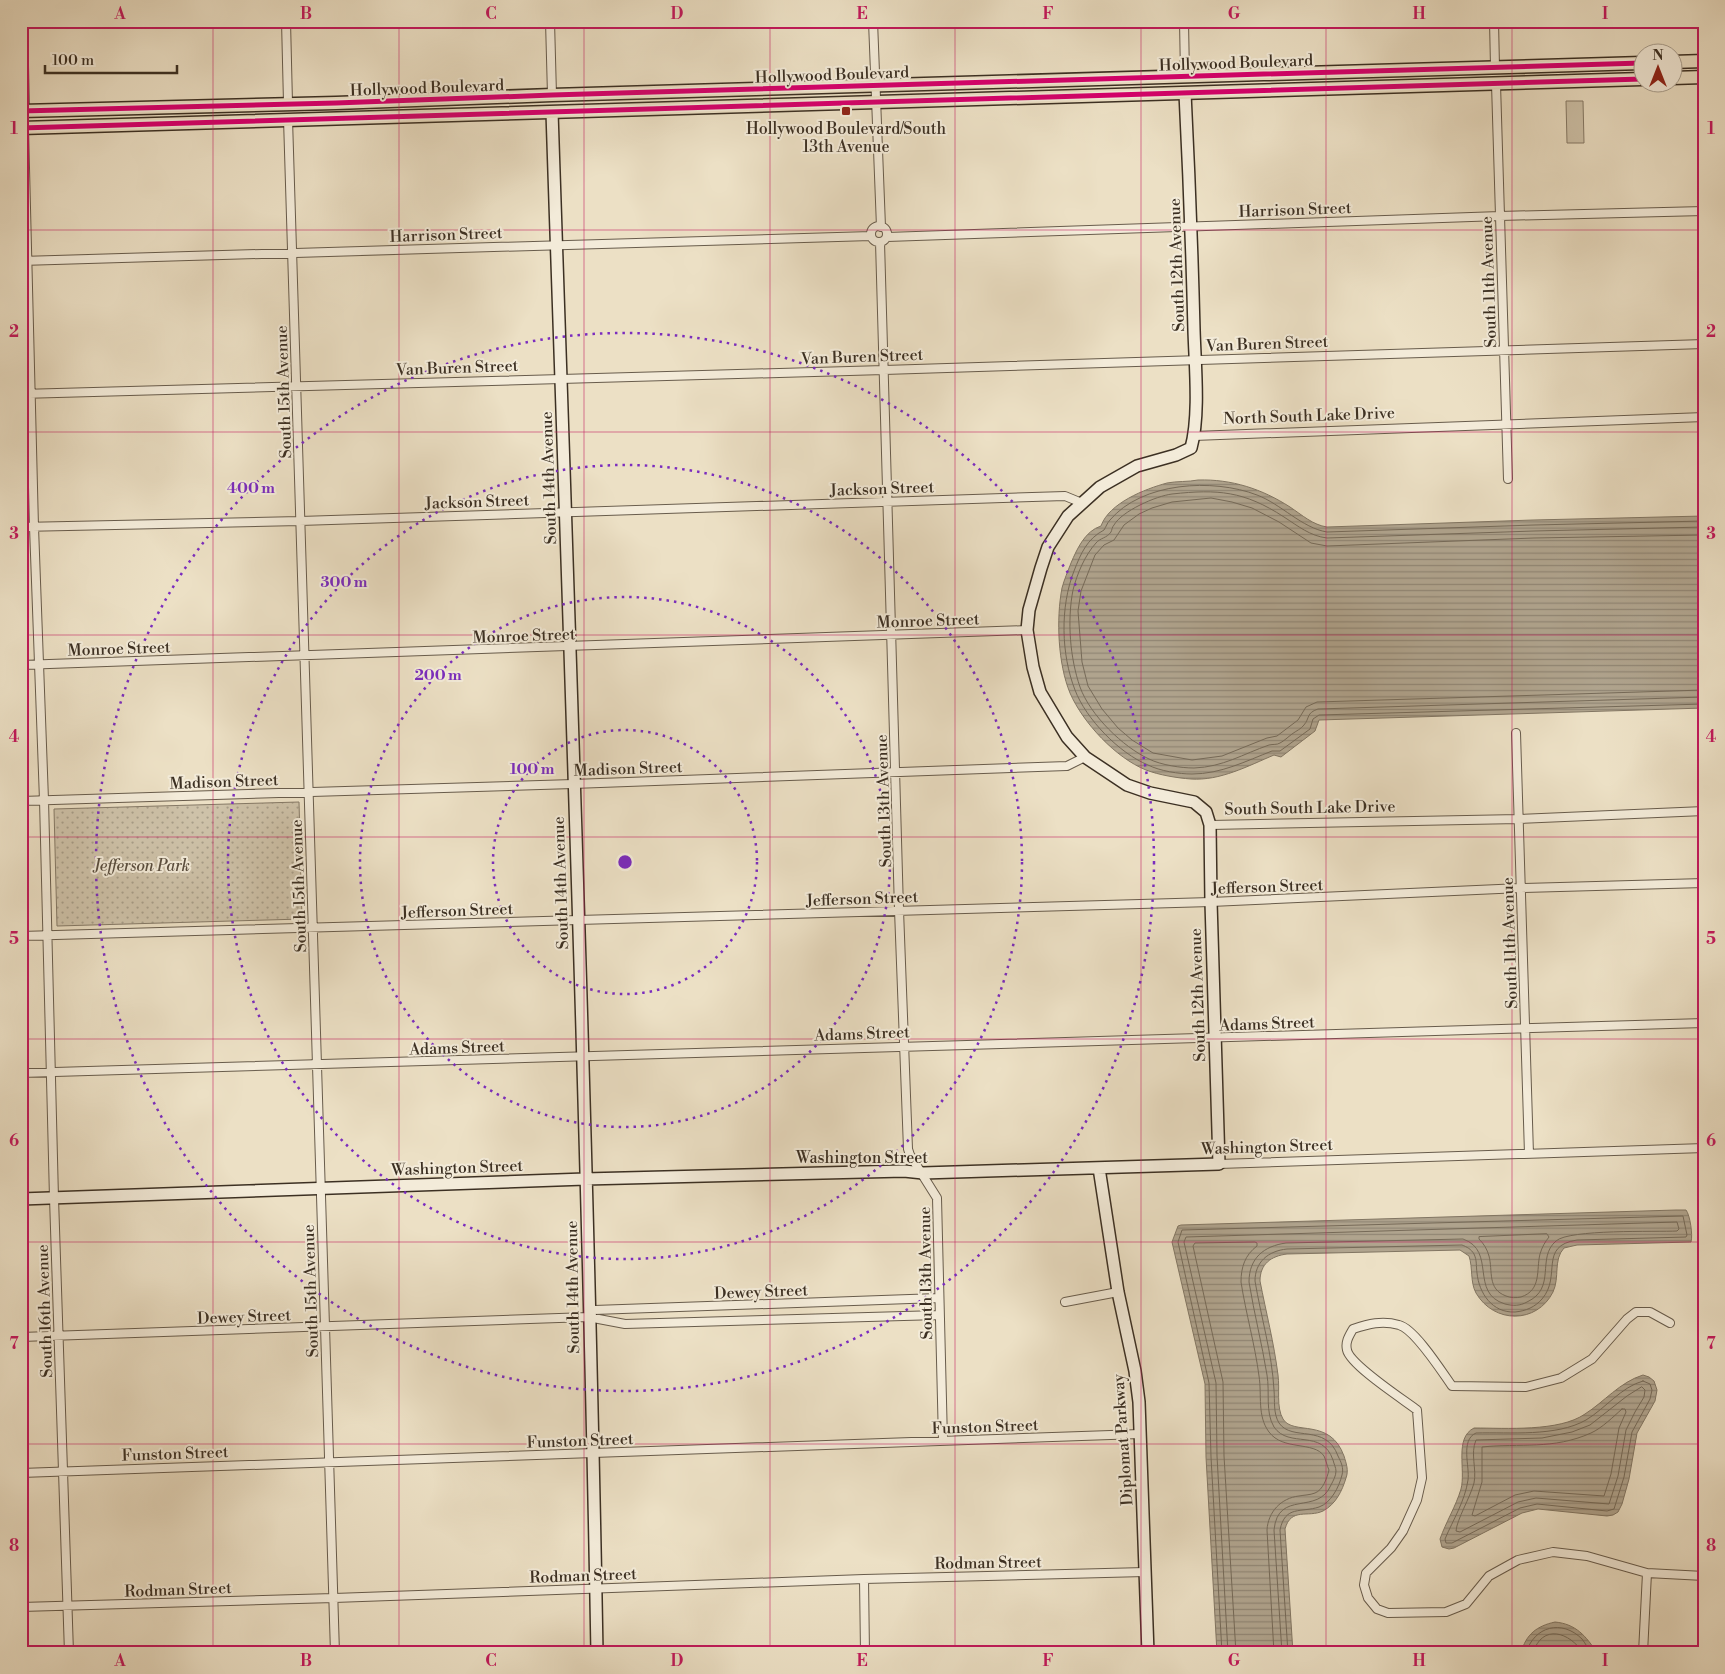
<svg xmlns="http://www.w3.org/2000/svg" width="1725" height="1674" font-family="'Libre Bodoni',serif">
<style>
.grass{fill:#cec2a9;stroke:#857966}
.park{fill:url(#park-dots);stroke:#857966}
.water{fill:url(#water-rules);stroke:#827663}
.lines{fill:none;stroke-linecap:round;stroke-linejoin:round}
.shore{stroke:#766a58;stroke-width:1}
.street-casing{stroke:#685c4c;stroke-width:10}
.secondary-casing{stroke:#3c3023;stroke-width:14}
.primary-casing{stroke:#3c3023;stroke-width:15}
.street{stroke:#f3ebd9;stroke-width:8}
.secondary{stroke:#f3ebd9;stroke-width:11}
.primary{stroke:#ece0c5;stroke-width:12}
.cycleway-casing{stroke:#f3ebd9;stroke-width:8}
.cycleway{stroke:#d6006c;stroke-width:5}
.grid{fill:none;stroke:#c2185b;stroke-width:1;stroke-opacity:0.55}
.ring{fill:none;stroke:#7b2cbf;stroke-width:2.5;stroke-dasharray:2.5 5}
.poi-dot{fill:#8f2418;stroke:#f3ebd9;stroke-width:2}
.labels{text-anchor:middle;stroke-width:4;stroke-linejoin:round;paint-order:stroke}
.street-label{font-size:16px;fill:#3c3023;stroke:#f3ebd9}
.poi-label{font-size:16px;fill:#3c3023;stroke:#f3ebd9}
.park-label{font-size:16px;font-style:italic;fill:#594d3e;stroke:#f3ebd9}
.centre{fill:#7b2cbf;stroke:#f3ebd9;stroke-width:2.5}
.ring-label{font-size:15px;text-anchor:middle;font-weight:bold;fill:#7b2cbf;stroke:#f3ebd9;stroke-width:4;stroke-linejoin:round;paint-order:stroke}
.neatline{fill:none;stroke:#c2185b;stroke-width:2}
.grid-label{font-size:16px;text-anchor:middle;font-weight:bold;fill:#c2185b}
</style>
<defs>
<pattern id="park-dots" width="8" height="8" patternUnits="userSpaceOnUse" patternTransform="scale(1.25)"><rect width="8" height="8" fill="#cec2a9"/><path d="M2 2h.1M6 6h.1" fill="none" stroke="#a89e89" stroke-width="1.8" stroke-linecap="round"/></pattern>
<pattern id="water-rules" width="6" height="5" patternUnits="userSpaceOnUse" patternTransform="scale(1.25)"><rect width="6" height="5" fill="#b0a48e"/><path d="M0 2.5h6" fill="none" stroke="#908674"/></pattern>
</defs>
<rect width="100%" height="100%" fill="#ece0c5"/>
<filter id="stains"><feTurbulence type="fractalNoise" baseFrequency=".004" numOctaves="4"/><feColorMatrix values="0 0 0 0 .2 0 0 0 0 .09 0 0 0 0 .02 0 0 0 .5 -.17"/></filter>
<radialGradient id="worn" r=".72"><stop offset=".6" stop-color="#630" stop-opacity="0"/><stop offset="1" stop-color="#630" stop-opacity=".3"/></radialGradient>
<path class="grass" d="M1566,101H1583L1584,143H1567Z"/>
<path class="park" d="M299,802L302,919L57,926L54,809Z"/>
<path class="water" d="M1198,480C1232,479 1262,489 1290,507C1302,515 1313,525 1327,527L1533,520L1704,516V708L1319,720L1315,731L1281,757L1274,755C1248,766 1220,781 1191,779C1177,778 1159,775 1146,770C1116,758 1083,723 1070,693C1058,664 1056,619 1062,588C1064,580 1068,571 1071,563C1077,549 1085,531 1101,526C1109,503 1145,489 1167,483C1177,481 1188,482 1198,480Z
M1676,1210H1686C1690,1215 1693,1235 1691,1242L1577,1245L1564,1248C1553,1260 1560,1277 1553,1292C1537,1324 1494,1324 1476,1293C1470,1282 1473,1268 1469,1256L1460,1250L1287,1254C1271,1256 1260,1264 1260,1281C1266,1312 1274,1343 1278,1375C1280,1389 1276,1407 1283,1419C1293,1436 1330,1417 1344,1456C1346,1463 1349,1470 1346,1478C1342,1491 1336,1504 1323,1511C1308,1518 1291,1507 1285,1529L1293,1653H1217L1206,1457L1205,1384L1172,1242L1178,1226L1181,1225Z
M1643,1375L1649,1377L1654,1381L1657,1390L1655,1401L1637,1433L1629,1479L1622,1504L1618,1512L1613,1515L1607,1516L1538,1509L1522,1513L1454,1548L1449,1549L1442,1547L1440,1539C1446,1522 1456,1506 1461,1489C1466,1470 1454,1438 1474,1428C1506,1428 1559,1432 1585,1414C1604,1402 1620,1382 1643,1375Z
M1555,1622C1576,1624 1586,1636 1597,1653H1521C1526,1634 1537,1626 1555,1622Z"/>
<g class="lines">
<path class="shore" d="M1704,521L1534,525L1327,532C1302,528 1281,504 1257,495C1213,478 1142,482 1110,520C1107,523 1106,527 1104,530C1087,539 1081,553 1074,571C1060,607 1061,654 1075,690C1086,719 1119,753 1148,765C1160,771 1179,774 1192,774C1221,774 1246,761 1272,751H1280L1310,729L1313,719L1319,715L1704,704
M1704,527L1534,531L1327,538C1310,536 1298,526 1284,517C1244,491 1218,489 1172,494C1156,496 1122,511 1114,525C1112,527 1112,530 1111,532C1107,538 1100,538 1096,543C1085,555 1077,574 1073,590C1067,621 1070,658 1080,687C1090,715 1123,747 1149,759C1161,765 1181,768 1194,768C1223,767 1243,754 1269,745C1273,744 1277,745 1280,743C1284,741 1288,737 1292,734C1296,731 1301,729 1304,725C1310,718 1306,713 1318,709L1704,697
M1704,535L1534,538L1327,546L1311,543L1279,522L1252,508L1232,502L1211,498L1172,502L1152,508L1139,514L1124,525L1114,540L1104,545L1095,555L1081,591L1078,611L1082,662L1088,686L1102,709L1118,728L1132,740L1153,753L1192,760L1222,756L1267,738L1277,736L1298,720L1306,707L1317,702L1704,690
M1547,1234L1549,1237C1545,1242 1542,1247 1540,1254C1536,1270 1542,1290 1521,1297C1516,1298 1511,1298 1506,1296C1487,1289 1493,1271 1489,1256C1487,1249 1484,1244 1479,1239V1237Z
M1643,1381L1650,1384L1652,1390L1650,1399L1632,1432L1624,1477L1614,1509L1607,1511L1537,1504L1520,1508L1452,1543H1446L1445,1539C1453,1520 1465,1501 1468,1480C1470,1467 1460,1440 1476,1433C1510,1432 1556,1437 1586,1420C1606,1408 1621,1387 1643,1381Z
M1642,1387L1645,1390L1644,1397L1635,1412L1626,1430L1618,1476L1609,1504L1536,1498L1518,1502L1460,1532L1456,1531C1457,1519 1470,1498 1474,1483C1477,1469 1470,1454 1476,1440L1542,1438L1572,1432L1590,1425L1627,1396Z
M1622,1409H1625L1626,1412L1619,1428L1611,1474L1604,1496L1534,1491L1515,1495L1475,1516L1472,1515L1482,1482V1447C1520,1443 1553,1450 1591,1433C1602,1428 1613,1417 1622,1409Z
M1222,1653L1211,1457L1209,1383L1178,1242L1182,1230L1683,1216L1687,1235L1686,1237L1577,1240C1538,1246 1562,1276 1542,1299C1535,1307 1526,1311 1515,1312C1492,1313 1479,1293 1477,1273C1476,1266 1477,1260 1474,1254C1471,1249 1467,1247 1462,1245L1287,1249C1268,1251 1255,1262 1255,1281C1261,1317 1272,1353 1274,1390C1275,1401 1273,1413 1279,1423C1292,1442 1326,1423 1338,1456C1341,1462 1344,1468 1342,1475C1339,1487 1331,1503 1319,1507C1301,1513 1285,1505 1280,1530L1288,1653
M1228,1653L1217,1456L1216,1383L1184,1242L1186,1237L1677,1222L1679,1229L1677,1231C1656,1232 1569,1229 1556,1241C1536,1258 1557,1288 1527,1302C1520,1306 1513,1306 1505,1304C1469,1293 1497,1251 1463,1239L1286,1243C1264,1246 1249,1258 1249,1282C1254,1313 1262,1344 1267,1375C1270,1392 1265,1412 1274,1427C1289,1449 1322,1428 1333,1460C1334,1464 1336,1468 1336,1471C1336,1476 1333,1481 1331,1485C1318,1516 1278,1489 1274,1530L1282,1653
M1236,1653L1224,1456L1223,1382L1193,1246L1195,1243L1255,1242L1257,1243V1246C1245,1255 1241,1267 1241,1282C1246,1314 1255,1345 1259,1376C1262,1395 1257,1416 1269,1432C1283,1451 1314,1441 1324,1456C1326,1460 1327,1466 1329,1470C1327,1478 1323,1490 1315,1493C1310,1495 1304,1495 1299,1496C1281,1498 1268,1512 1267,1530L1274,1653
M1526,1653C1534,1626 1562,1619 1582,1639C1585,1643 1588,1648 1591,1653
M1533,1653C1542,1623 1570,1632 1583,1653"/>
<defs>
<path id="street" d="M23,21L25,110
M286,21L288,103
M550,21L552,95
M873,21L881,227
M1184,21L1185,76
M1494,21L1495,67
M1496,84L1508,479
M288,119L335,1653
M24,128L34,527L44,800L54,1198L69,1653
M871 234a8 8 0 1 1 16 0a8 8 0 1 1-16 0Z
M887,237L1500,216L1704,211
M880,242L899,910L908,1149L910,1155L937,1198L943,1441
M21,261L871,236
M21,394L884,370L1704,344
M1194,436L1704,417
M21,527L300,521L1065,496L1082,503
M21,665L1027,630
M1516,733L1529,1154
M21,801L573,784L1067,766L1085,757
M1210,825L1519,819L1704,811
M21,936L1211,902L1521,888L1704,883
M21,1073L1704,1023
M1219,1164L1704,1148
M1065,1302L1118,1292
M590,1316L594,1310L938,1298
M1670,1323L1650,1312H1636L1627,1319L1592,1359L1561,1378L1526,1387L1452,1386C1442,1372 1415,1329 1399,1325C1382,1320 1368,1324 1353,1329C1349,1336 1345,1342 1347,1350C1350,1365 1404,1400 1417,1410L1422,1478L1417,1500L1403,1531L1391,1548L1366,1573L1364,1585L1368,1598L1377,1609L1388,1613L1446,1612L1466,1604L1489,1576L1518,1560L1553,1552L1587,1556L1647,1573L1704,1576
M21,1337L588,1317L625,1324L939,1315
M21,1473L1140,1434
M864,1579L865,1653
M21,1607L334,1598L864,1579L1145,1572
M1703,1618H1704
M1643,1653L1647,1573"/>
<path id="secondary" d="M552,112C569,625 588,1139 597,1653
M1099,1168L1118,1292L1135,1371L1139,1402L1148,1653
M21,1199L585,1179L904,1171L923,1173L1219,1164L1211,902L1210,825L1206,812L1194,802L1150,793L1127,785L1085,757L1067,737L1040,692L1033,667L1027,630L1029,610L1041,568L1048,547L1068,516L1100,487L1137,466L1176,455L1191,448C1200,415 1195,365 1194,330C1192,251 1189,172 1185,93"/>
<path id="primary" d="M1672,62L1704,61
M1672,78L1704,77
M21,111L336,103L552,95L1642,63
M21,128L1642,79"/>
</defs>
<use href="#street" class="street-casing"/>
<use href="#secondary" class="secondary-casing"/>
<use href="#primary" class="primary-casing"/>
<use href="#street" class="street"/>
<use href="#secondary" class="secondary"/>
<use href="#primary" class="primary"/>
<defs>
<path id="cycleway" d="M21,111L336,103L552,95L1642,63
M21,128L1642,79"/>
</defs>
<use href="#cycleway" class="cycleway-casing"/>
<use href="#cycleway" class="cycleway"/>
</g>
<path class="grid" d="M213,21V1653M399,21V1653M584,21V1653M770,21V1653M955,21V1653M1141,21V1653M1326,21V1653M1512,21V1653M21,230H1704M21,432H1704M21,635H1704M21,837H1704M21,1039H1704M21,1242H1704M21,1444H1704"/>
<g class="ring">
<circle cx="625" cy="862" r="132"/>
<circle cx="625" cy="862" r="265"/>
<circle cx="625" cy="862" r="397"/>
<circle cx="625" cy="862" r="529"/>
</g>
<rect class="poi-dot" x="841" y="106" width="10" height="10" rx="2.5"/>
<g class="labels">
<g class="street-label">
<text transform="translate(1236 62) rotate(-2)" y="6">Hollywood Boulevard</text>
<text transform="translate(832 74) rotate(-2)" y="6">Hollywood Boulevard</text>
<text transform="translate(427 87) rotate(-2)" y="6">Hollywood Boulevard</text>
<text transform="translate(1295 209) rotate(-2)" y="6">Harrison Street</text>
<text transform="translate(446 234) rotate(-2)" y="6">Harrison Street</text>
<text transform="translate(1176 265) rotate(-92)" y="6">South 12th Avenue</text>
<text transform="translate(1488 282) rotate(-92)" y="6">South 11th Avenue</text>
<text transform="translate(1267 343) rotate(-2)" y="6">Van Buren Street</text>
<text transform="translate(862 356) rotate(-2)" y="6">Van Buren Street</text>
<text transform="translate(457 367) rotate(-2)" y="6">Van Buren Street</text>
<text transform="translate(283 392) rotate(-92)" y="6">South 15th Avenue</text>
<text transform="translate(1309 415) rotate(-2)" y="6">North South Lake Drive</text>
<text transform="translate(548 478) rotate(-92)" y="6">South 14th Avenue</text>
<text transform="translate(882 488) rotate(-2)" y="6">Jackson Street</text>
<text transform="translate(477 501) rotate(-2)" y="6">Jackson Street</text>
<text transform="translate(928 620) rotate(-2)" y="6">Monroe Street</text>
<text transform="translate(524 635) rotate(-2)" y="6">Monroe Street</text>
<text transform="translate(119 648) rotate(-2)" y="6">Monroe Street</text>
<text transform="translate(628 768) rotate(-2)" y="6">Madison Street</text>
<text transform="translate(224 781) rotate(-2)" y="6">Madison Street</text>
<text transform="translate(883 801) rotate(-92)" y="6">South 13th Avenue</text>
<text transform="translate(1310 807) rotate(-1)" y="6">South South Lake Drive</text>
<text transform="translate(560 883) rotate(-92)" y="6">South 14th Avenue</text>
<text transform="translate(298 886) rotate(-92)" y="6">South 15th Avenue</text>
<text transform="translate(1267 886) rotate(-2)" y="6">Jefferson Street</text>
<text transform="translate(862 898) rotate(-2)" y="6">Jefferson Street</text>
<text transform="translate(457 910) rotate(-2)" y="6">Jefferson Street</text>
<text transform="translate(1509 943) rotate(-92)" y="6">South 11th Avenue</text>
<text transform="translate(1197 995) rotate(-92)" y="6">South 12th Avenue</text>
<text transform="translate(1267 1023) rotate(-2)" y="6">Adams Street</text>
<text transform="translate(862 1033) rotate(-2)" y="6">Adams Street</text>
<text transform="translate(457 1047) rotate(-2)" y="6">Adams Street</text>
<text transform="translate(1267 1146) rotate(-2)" y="6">Washington Street</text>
<text x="862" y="1163">Washington Street</text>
<text transform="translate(457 1167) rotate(-2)" y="6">Washington Street</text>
<text transform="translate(925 1273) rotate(-91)" y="6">South 13th Avenue</text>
<text transform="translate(572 1287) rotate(-91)" y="6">South 14th Avenue</text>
<text transform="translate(310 1291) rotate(-92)" y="6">South 15th Avenue</text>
<text transform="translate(761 1291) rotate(-2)" y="6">Dewey Street</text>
<text transform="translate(44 1311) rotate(-92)" y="6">South 16th Avenue</text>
<text transform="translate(244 1316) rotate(-2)" y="6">Dewey Street</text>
<text transform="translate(985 1426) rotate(-2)" y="6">Funston Street</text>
<text transform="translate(580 1440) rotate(-2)" y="6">Funston Street</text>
<text transform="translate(1122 1440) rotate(-94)" y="6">Diplomat Parkway</text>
<text transform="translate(175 1453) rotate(-2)" y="6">Funston Street</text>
<text transform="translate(988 1562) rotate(-1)" y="6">Rodman Street</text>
<text transform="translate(583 1575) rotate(-2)" y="6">Rodman Street</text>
<text transform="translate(178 1589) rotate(-2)" y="6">Rodman Street</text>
</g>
<g class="poi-label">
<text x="846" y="134">Hollywood Boulevard/South<tspan x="846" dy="18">13th Avenue</tspan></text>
</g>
<g class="park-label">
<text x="142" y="871">Jefferson Park</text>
</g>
</g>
<circle cx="625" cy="862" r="8" class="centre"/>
<g class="ring-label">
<text x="251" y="493">400 m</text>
<text x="344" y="587">300 m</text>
<text x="438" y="680">200 m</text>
<text x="532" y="774">100 m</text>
</g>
<rect width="1725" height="1674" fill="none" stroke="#ece0c5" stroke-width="55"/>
<g transform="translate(1658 68)"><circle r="24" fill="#f3ebd9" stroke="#aaa090"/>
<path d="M0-4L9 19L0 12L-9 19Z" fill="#8f2418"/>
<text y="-8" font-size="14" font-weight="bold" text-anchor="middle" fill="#3c3023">N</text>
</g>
<path d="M45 65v8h132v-8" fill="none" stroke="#3c3023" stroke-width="2.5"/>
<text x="52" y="65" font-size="15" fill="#3c3023" stroke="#f3ebd9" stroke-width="4" paint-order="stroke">100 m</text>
<rect x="28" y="28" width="1670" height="1618" class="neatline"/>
<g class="grid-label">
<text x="120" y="19">A</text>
<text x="306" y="19">B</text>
<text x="491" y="19">C</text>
<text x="677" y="19">D</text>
<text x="862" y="19">E</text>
<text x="1048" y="19">F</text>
<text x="1234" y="19">G</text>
<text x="1419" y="19">H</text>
<text x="1605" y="19">I</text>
<text x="14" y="134">1</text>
<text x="1711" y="134">1</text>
<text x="14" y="337">2</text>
<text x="1711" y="337">2</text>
<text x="14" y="539">3</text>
<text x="1711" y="539">3</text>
<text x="14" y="742">4</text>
<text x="1711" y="742">4</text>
<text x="14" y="944">5</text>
<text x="1711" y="944">5</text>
<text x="14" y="1146">6</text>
<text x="1711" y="1146">6</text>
<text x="14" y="1349">7</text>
<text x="1711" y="1349">7</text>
<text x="14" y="1551">8</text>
<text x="1711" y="1551">8</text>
<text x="120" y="1666">A</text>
<text x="306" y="1666">B</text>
<text x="491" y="1666">C</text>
<text x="677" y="1666">D</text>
<text x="862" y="1666">E</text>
<text x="1048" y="1666">F</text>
<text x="1234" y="1666">G</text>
<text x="1419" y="1666">H</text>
<text x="1605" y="1666">I</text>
</g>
<rect width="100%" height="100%" filter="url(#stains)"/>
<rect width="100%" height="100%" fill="url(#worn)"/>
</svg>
